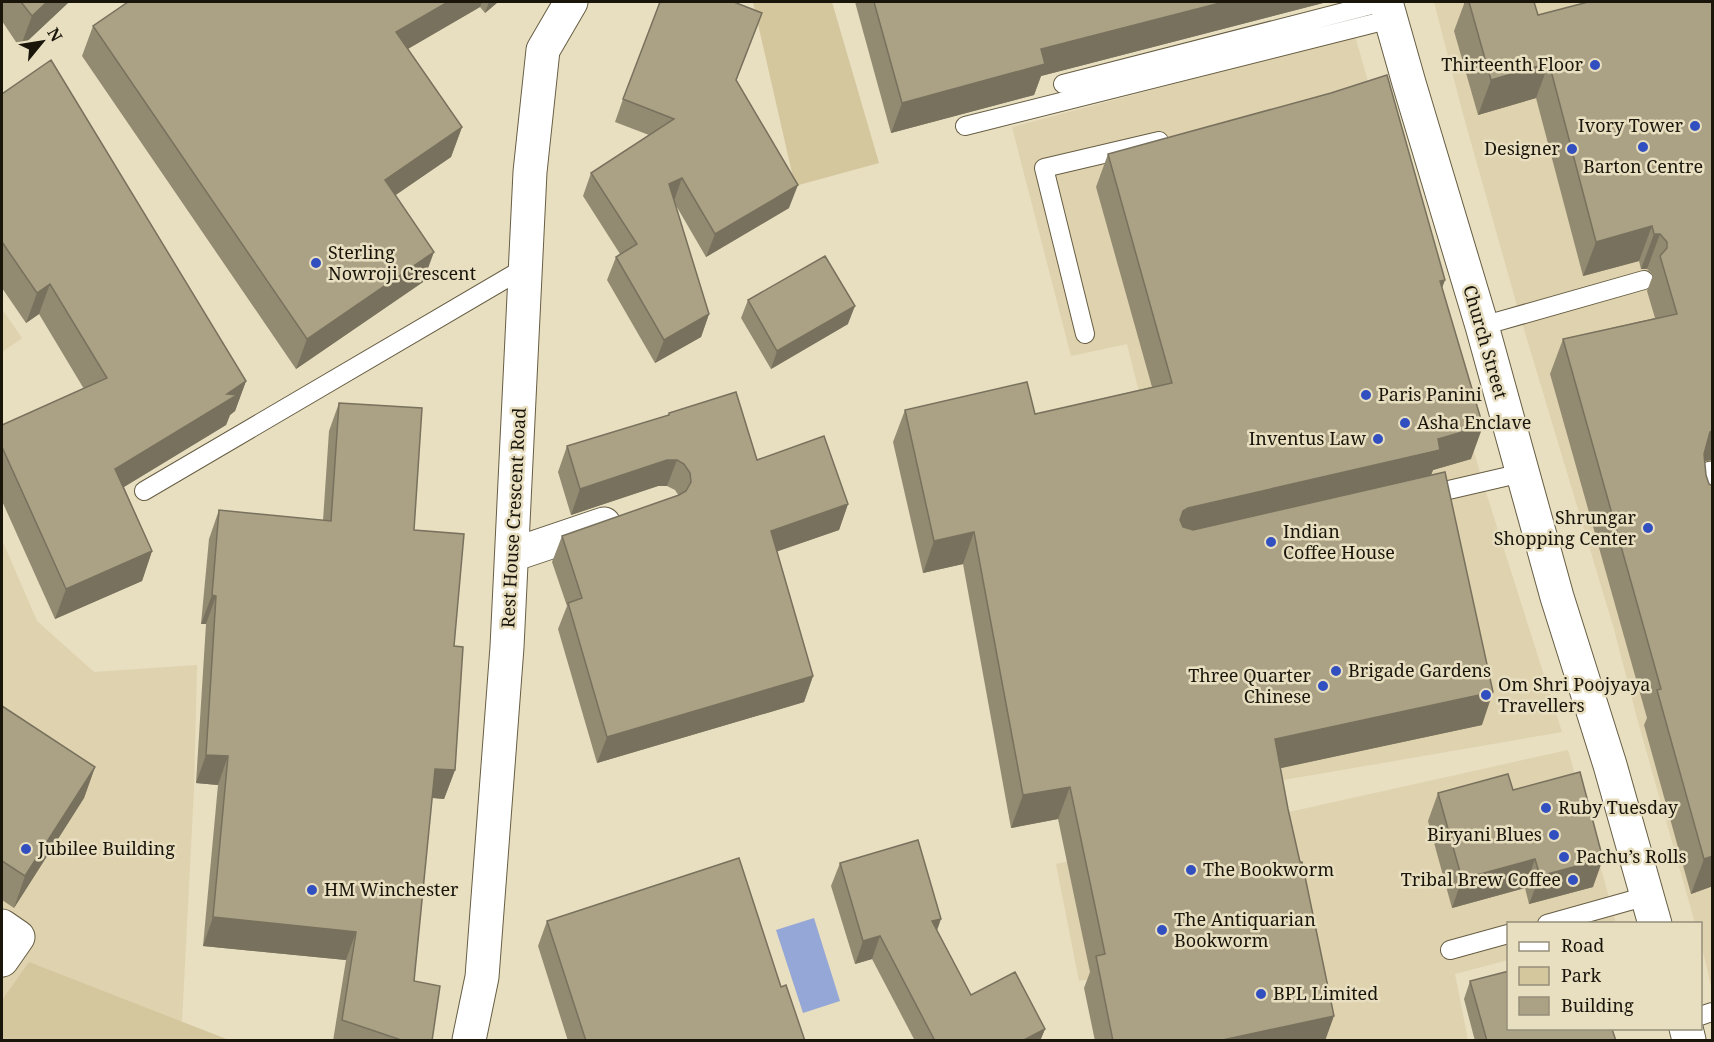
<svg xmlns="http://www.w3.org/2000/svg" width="1714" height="1042" font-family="'Noto Serif',serif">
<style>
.built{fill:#dfd2ae}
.green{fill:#d4c69d}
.water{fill:#94a7d6}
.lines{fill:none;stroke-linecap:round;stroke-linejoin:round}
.lane-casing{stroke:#665d43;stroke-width:20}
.street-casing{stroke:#665d43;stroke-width:35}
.lane{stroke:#fff;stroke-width:18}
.street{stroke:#fff;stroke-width:33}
.wall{fill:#938a72}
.shaded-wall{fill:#78715d}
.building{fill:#aba185;stroke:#78715d;stroke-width:1.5}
.poi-dot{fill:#324fc0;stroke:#e8dec0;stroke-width:2}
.labels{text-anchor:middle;stroke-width:5;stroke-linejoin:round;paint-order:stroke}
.poi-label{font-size:18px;fill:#19150b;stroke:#e8dec0;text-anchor:start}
.street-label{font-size:18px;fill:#19150b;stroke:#e8dec0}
</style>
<rect width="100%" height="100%" fill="#e8dec0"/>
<path class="built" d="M1434,2H1712V990L1701,944L1700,924L1695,923L1637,718L1614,629L1520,316L1463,114Z
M1355,36L1483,483L1562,732L1220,791L1176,541L1127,344L1071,356L1012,127Z
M2,309L22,338L2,352Z
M2,540L37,621L94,672L197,665L194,788L182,1022L30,963L2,1000Z
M1568,750L1616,923L1508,924V960L1455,974L1468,1040H1205L1188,961L1079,981L1056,864Z"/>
<path class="green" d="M753,2H832L879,163L795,186Z
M29,962L229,1040H2V1000Z"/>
<path class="water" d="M814,918L840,1001L803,1013L776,930Z"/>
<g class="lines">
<defs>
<path id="lane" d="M1063,84L1383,2
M965,126L1391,19
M1482,326L1644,280
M1085,334L1044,168L1159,141
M144,491L526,267
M1427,495L1522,473
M1547,924L1647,896
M1450,950L1508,934
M1700,1016L1712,1012"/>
<path id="street" d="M1386,2L1409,83L1482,326L1557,597L1610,765L1655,924
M1712,478L1710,492L1712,508
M512,555L604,524
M2,926L18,937L2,960
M1686,1028L1689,1040
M469,1040L482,977L507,647L530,172L543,50L571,2"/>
</defs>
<use href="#lane" class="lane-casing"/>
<use href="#street" class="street-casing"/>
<use href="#lane" class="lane"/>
<use href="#street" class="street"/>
</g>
<path class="wall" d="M2,2H69L20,48L2,21Z
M128,2H498L485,13L480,7L408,49L462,127L451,157L395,195L423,282L296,369L82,56L93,26Z
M855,2H1327L1041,76L1034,95L891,133Z
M1464,2H1534L1538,15L1713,2V460L1705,461L1713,886L1691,894L1644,725L1647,718L1550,374L1563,339L1655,318L1647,291L1653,275L1647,269H1641L1639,261L1583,276L1536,98L1478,115L1454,31L1464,4Z
M762,13L736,81L789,208L706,257L674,202L709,314L701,337L655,363L607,280L616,257L620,254L583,196L591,173L649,135L615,122L623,99Z
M2,94L246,381L235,411L230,415L226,425L124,487L152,551L142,581L55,619L2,501V425L84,389L39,314L26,323L2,288Z
M1108,154L1445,280L1442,287L1471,459L1433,470L1431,475L1482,725L1280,768L1325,1041H1095L1084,988L1090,972L1058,819L1011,828L963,564L923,573L893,442L905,410L1035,414L1152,387L1096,187Z
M748,300L848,324L771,369L741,318Z
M339,403L414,530L454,646L455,770L444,799L432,798L414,981L432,1041H333L346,960L203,946L218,785L196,783L206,624H201L209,539L219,510L323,521L329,431Z
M669,413L757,460L848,504L839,530L777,551L813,676L804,702L597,763L558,629L567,606L552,562L562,536L679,496L675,490L667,486H658L571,515L558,472L567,446L668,416Z
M2,706L95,767L84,798L14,908L2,900Z
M1513,790L1593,887L1529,904L1525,888L1452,908L1428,821L1438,793Z
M840,863L937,930L971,995L1045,1029L1040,1041H915L872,959L855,964L831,886Z
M547,921L781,987L805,1041H568L538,946Z
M1470,981L1616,1041H1475L1464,999Z"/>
<path class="shaded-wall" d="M47,2H69L20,48L32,16Z
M448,2H482L480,7L385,62L396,32Z
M489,2H498L485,13Z
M1224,2H1327L1041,76L1034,95L891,133L902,103L1041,49Z
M1549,63L1536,98L1478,115L1491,80Z
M462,127L451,157L374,210L385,180Z
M682,178L674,201L669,184Z
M798,185L789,208L706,257L715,234Z
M1652,226L1639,261L1583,276L1596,242Z
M1654,234H1660L1647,269H1641Z
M434,252L423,282L296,369L307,339Z
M1445,280L1433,312L1440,281Z
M50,284L39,314L26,323L37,293Z
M855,306L848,324L771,369L777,351Z
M709,314L701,337L655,363L664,340Z
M246,381L235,411L230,415L226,425L104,499L115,469Z
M1483,426L1471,459L1433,470L1428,483L1171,543L1183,511L1188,508Z
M1713,430V460L1705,461L1697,467L1710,432Z
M667,460H677L667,486H658L571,515L580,489Z
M848,504L839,530L761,557L771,531Z
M974,532L963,564L923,573L934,541Z
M152,551L142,581L55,619L66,589Z
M212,595L216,596L206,624H201Z
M813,676L804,702L597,763L607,737Z
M1493,692L1482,725L1263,772L1275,739Z
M206,755L228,756L218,785L196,783Z
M95,767L84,798L14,908L25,876Z
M435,769L455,770L444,799L424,797Z
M1070,787L1058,819L1011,828L1023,795Z
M1713,856V886L1691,894L1704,859Z
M1535,859L1525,888L1452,908L1462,879Z
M1603,859L1593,887L1529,904L1540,876Z
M213,917L356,932L346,960L203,946Z
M941,919L933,942L932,921Z
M880,936L872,959L855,964L863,941Z
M1334,1016L1325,1041H1217V1040Z
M1045,1029L1040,1041H1022Z"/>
<path class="building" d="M21,2H47L32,16Z
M128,2H448L396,32L462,127L385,180L434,252L307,339L93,26Z
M660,2H734L762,13L736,80L798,185L715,234L682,178L669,184L709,314L664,340L616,257L637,244L591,173L674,119L623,99Z
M874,2H1224L1041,49L1045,64L902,103Z
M1469,2H1534L1538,15L1588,2H1713V430L1710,432L1704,454L1706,475L1709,484L1713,486V856L1704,859L1657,690L1661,689L1563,339L1677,314L1660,256L1667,248V242L1660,234H1654L1652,226L1596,242L1549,63L1491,80Z
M51,60L246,381L227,394L237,395L115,469L152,551L66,589L2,447V425L107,378L50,284L37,293L2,242V94Z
M1387,75L1445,280L1440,281L1483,426L1438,439L1440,450L1188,508L1183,511L1180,520L1183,527L1193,530L1445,472L1493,692L1275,739L1288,809L1300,862H1302L1334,1016L1218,1041H1113L1096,956L1105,954L1070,787L1023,795L974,532L934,541L905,410L1027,382L1035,414L1172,383L1108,154L1331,93Z
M825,256L855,306L777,351L748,300Z
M736,392L757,460L824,436L848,504L771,531L813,676L607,737L568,603L582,598L562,536L679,495L686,491L691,482L690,473L684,464L677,460H667L580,489L567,446L669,415V413Z
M339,403L422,408L414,530L464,534L454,646L463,647L455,770L435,769L414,981L440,986L432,1041H404L342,1020L356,932L213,917L228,756L206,755L216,596L212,595L219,510L331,521Z
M2,706L95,767L25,876L2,861Z
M1580,772L1603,859L1540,876L1535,859L1462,879L1438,793L1508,774L1513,790Z
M918,840L941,919L932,921L971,995L1015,972L1045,1029L1022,1041H935L880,936L863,941L840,863Z
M739,858L781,987L786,985L805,1041H586L547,921Z
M1509,971V1029H1612L1616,1041H1487L1470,981Z"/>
<g class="poi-dot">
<circle cx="1595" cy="65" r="6"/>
<circle cx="1695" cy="126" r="6"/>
<circle cx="1643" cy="147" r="6"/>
<circle cx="1572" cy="149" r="6"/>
<circle cx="316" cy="263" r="6"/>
<circle cx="1366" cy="395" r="6"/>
<circle cx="1405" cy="423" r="6"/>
<circle cx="1378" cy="439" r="6"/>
<circle cx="1648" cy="528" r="6"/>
<circle cx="1271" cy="542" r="6"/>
<circle cx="1336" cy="671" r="6"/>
<circle cx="1323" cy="686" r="6"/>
<circle cx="1486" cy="695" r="6"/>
<circle cx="1546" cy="808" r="6"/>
<circle cx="1554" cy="835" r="6"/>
<circle cx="26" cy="849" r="6"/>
<circle cx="1564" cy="857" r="6"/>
<circle cx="1191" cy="870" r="6"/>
<circle cx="1573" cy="880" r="6"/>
<circle cx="312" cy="890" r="6"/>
<circle cx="1162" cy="930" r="6"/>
<circle cx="1261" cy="994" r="6"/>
</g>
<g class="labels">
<g class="poi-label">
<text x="1583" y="71" text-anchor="end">Thirteenth Floor</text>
<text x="1683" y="132" text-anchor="end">Ivory Tower</text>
<text x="1560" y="155" text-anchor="end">Designer</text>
<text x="1643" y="173" text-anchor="middle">Barton Centre</text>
<text x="328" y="259">Sterling<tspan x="328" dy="21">Nowroji Crescent</tspan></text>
<text x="1378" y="401">Paris Panini</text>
<text x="1417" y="429">Asha Enclave</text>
<text x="1366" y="445" text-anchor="end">Inventus Law</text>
<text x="1636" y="524" text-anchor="end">Shrungar<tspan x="1636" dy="21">Shopping Center</tspan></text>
<text x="1283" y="538">Indian<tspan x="1283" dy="21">Coffee House</tspan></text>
<text x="1348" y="677">Brigade Gardens</text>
<text x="1311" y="682" text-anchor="end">Three Quarter<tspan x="1311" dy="21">Chinese</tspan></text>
<text x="1498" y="691">Om Shri Poojyaya<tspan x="1498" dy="21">Travellers</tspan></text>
<text x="1558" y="814">Ruby Tuesday</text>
<text x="1542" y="841" text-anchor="end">Biryani Blues</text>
<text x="38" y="855">Jubilee Building</text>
<text x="1576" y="863">Pachu’s Rolls</text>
<text x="1203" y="876">The Bookworm</text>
<text x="1561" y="886" text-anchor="end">Tribal Brew Coffee</text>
<text x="324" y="896">HM Winchester</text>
<text x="1174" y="926">The Antiquarian<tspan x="1174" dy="21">Bookworm</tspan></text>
<text x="1273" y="1000">BPL Limited</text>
</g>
<g class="street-label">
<text transform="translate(1485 342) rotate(74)" y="6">Church Street</text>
<text transform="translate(514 518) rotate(-87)" y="6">Rest House Crescent Road</text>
</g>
</g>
<rect width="1714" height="1042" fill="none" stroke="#19150b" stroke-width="6"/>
<rect x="1507" y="922" width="195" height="108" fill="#e8dec0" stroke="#958e78" stroke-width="1.5"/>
<rect x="1519" y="942" width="30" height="9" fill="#ffffff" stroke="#958e78" stroke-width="1.5"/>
<text x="1561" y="952" font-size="18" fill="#19150b">Road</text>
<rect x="1519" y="967" width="30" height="18" fill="#d4c69d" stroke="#958e78" stroke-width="1.5"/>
<text x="1561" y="982" font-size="18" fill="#19150b">Park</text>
<rect x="1519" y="997" width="30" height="18" fill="#aba185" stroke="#958e78" stroke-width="1.5"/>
<text x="1561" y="1012" font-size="18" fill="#19150b">Building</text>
<g transform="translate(42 42) rotate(60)" stroke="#e8dec0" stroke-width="4.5" paint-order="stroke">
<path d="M0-4.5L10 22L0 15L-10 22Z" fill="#19150b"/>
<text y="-9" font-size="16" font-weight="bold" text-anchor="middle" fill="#19150b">N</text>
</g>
</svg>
